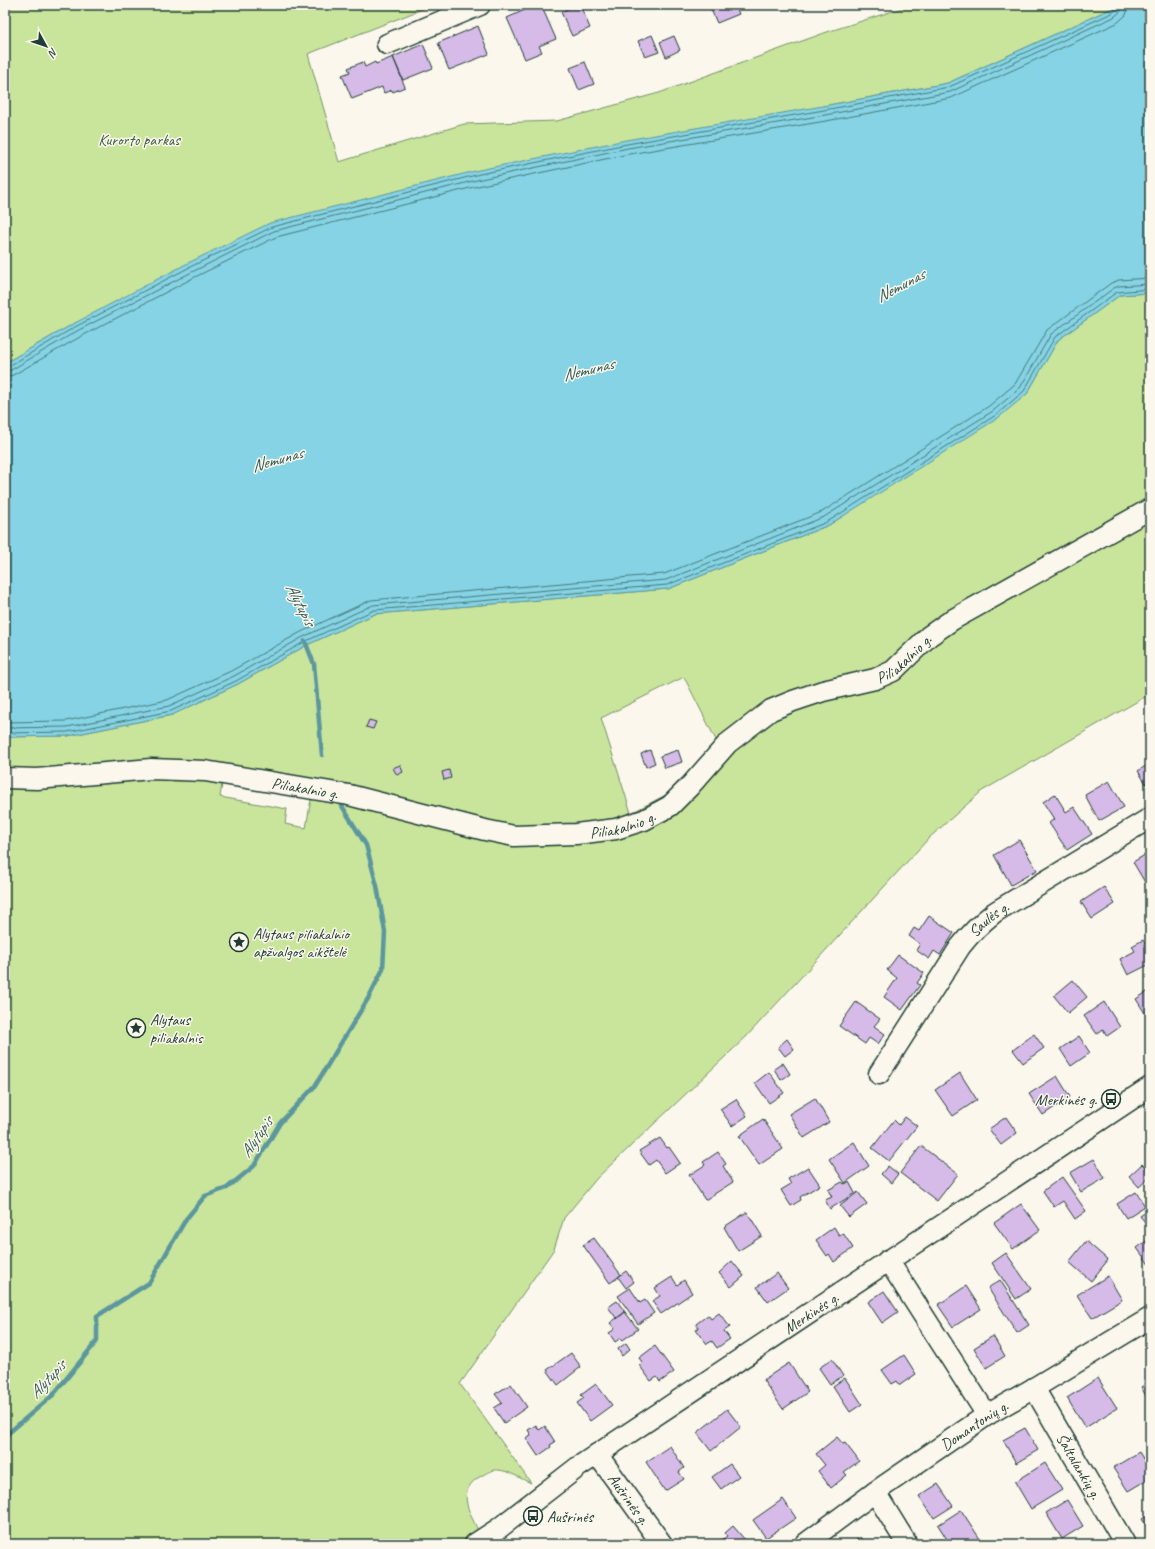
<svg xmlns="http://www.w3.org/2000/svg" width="1155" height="1549" font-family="Caveat,sans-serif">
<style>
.green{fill:#c9e59c;stroke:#749168;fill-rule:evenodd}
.water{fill:#85d3e4;stroke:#5c979e}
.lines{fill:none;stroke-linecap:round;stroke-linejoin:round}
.shore{stroke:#48797a;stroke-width:1}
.stream{stroke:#5c979e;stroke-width:4.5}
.building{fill:#d6bbe9;stroke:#1f3d34}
.minor-casing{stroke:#1f3d34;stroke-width:23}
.minor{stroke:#fbf7ec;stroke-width:20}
.labels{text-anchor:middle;stroke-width:3;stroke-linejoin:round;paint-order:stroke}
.park-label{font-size:16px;fill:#415f49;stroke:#fbf7ec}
.street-label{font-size:16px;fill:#1f3d34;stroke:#fbf7ec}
.poi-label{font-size:16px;fill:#1f3d34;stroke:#fbf7ec;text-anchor:start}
.water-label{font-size:17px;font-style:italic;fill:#335b57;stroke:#fbf7ec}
</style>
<rect width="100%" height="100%" fill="#fbf7ec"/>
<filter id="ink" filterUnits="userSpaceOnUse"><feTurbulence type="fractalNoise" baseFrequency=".025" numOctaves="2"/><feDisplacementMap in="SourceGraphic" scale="8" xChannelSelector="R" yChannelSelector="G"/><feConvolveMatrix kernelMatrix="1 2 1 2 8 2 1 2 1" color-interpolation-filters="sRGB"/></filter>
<g filter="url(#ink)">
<path class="green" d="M5,5H433L308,54L339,162L464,124L557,121L659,93L827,32L912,5H1116L1110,9L948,83L823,106L73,324L5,363Z
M1150,293V694L982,791L929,838L746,1037L597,1178L564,1218L554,1249L460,1384L531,1483C521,1479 509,1471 499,1470C492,1469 487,1473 481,1476C456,1490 468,1510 478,1530L461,1544H5V737L68,736L172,715L238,684L307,645L375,614L668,589L829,525L1027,394L1058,340L1120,295ZM684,677L717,742L677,789L631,813L601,718ZM222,784L311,799L306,828L285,824L287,809L220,797Z"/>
<path class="water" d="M1116,5H1150V293L1120,295L1058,340L1027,394L998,418L829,525L668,589L375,614L307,645L238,684L172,715L68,736L5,737V363L73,324L188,263L270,223L479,170L626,140L823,106L948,83L1110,9Z"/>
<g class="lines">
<path class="shore" d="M5,366H9L75,327L190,267L272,227L480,174L627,144L824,110L949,87L1112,13L1117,9L1118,5
M5,371L11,370L77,331L192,272L274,231L481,179L628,148L825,115L950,92L1114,17L1121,11L1123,5
M5,377L13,375L80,337L195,277L276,237L482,185L629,154L826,121L951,98L1117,23L1126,15L1129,5
M5,722L66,721L167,700L231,671L301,632L371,600L664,574L822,512L989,406L1015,384L1047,330L1111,283L1119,280L1150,278
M5,728L67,727L169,706L234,676L303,637L373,605L666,580L824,517L993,411L1020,388L1051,334L1114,288L1119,286L1150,284
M5,733L67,732L171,711L236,681L306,641L374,610L667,585L827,522L996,415L1024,391L1055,337L1117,292L1150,289"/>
<path class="stream" d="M305,641L314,664L322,755
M5,1436L53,1395L97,1341V1316L149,1283L186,1219L205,1196L227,1188L254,1166L280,1123L315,1086L369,997L383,969L385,932L377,886L366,845L342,806"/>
</g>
<path class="building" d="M536,5H541L556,39L539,46L542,52L525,59L507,18Z
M575,5H580L590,28L572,36L561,12Z
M709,5H735L739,14L717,23Z
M478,26L489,54L449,70L438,43Z
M652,35L659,52L645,57L638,41Z
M674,36L680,50L666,57L660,42Z
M423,44L433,68L403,80L393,57Z
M393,57L405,87L393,92L392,90L384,93L382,87L352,99L342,75L350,72L348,68L363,62L365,67L375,62L376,64Z
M585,62L594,84L579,90L570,68Z
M369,720L376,722L373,729L366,727Z
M650,750L655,763L646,767L641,754Z
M678,750L682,762L665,768L660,756Z
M1150,763V790L1138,771Z
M400,765L403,772L397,775L393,768Z
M449,770L451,778L444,780L442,772Z
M1109,781L1124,807L1099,821L1085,795Z
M1055,794L1066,812L1074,807L1092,834L1067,850L1049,823L1054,819L1043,802Z
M1019,840L1037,870L1011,885L994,855Z
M1150,852V891L1133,862Z
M1104,887L1115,904L1092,919L1081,902Z
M929,916L954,933L940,955L934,951L929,959L916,950L920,944L909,936L914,928L919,931Z
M1143,940L1150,953V964L1128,975L1120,959L1135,951L1132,946Z
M898,955L924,973L917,983L920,985L902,1010L884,997L897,978L887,970Z
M1073,980L1087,997L1068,1013L1054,996Z
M1150,990V1021L1136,999Z
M856,1002L880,1019L874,1026L885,1034L878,1044L869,1038L865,1044L839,1026Z
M1104,1002L1120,1027L1107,1036L1103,1029L1097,1034L1084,1016Z
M1034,1034L1044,1048L1023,1063L1013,1050Z
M1079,1036L1090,1053L1071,1066L1060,1049Z
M787,1039L794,1049L785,1056L778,1047Z
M783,1063L790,1074L781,1080L774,1069Z
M769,1072L784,1093L769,1103L755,1083Z
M960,1073L977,1100L953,1116L935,1090Z
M1057,1076L1070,1097L1043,1115L1029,1094Z
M815,1098L829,1122L804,1138L789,1114Z
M736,1099L747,1116L732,1126L720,1109Z
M905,1117L917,1126L889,1161L872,1148L894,1120L899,1125Z
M1006,1117L1017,1133L1001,1145L989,1129Z
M763,1119L783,1149L759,1165L739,1136Z
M660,1138L667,1148L669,1147L680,1163L665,1173L656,1160L649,1165L639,1151Z
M854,1142L869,1166L845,1183L829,1159Z
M921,1146L958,1174L937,1201L900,1173Z
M718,1152L726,1164L723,1166L733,1182L705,1200L689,1175L705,1165L703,1162Z
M1094,1159L1105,1178L1081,1192L1070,1173Z
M1142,1164L1150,1173V1177L1139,1187L1129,1176Z
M888,1166L898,1174L891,1183L881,1174Z
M808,1167L820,1185L800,1197L801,1200L791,1206L781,1190L791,1184L788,1179Z
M1062,1177L1086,1211L1075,1219L1063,1201L1054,1207L1043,1191Z
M842,1182L844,1184L849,1182L855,1193L830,1209L825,1200L832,1197L828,1190Z
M858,1192L867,1204L849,1217L840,1206Z
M1136,1192L1145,1206L1126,1218L1117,1204Z
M1021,1204L1040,1230L1013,1249L994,1223Z
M1150,1209V1226L1149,1227L1140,1216Z
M747,1212L762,1236L738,1251L724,1227Z
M834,1227L839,1235L843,1233L853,1248L834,1262L829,1254L827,1256L816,1240Z
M594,1238L621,1275L610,1283L583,1245Z
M1150,1238V1266L1137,1248Z
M1086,1241L1108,1260L1091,1281L1069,1262Z
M1006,1253L1031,1289L1016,1299L992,1263Z
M732,1261L744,1276L731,1287L719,1273Z
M626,1271L634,1282L626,1288L618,1277Z
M777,1273L788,1288L768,1302L757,1287Z
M1108,1276L1122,1300L1092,1318L1077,1295Z
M672,1277L677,1285L684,1280L692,1293L661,1314L652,1301L660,1296L655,1288Z
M1000,1280L1029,1325L1017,1333L988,1288Z
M966,1286L981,1309L953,1327L938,1305Z
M630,1288L640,1303L645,1300L654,1313L638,1324L618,1296Z
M884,1291L898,1312L882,1323L868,1302Z
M617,1301L625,1312L617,1319L608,1307Z
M625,1312L638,1329L623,1340L621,1338L615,1342L609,1333L615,1329L610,1323Z
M719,1313L730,1327L724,1331L730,1339L717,1348L712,1341L707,1344L696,1329L699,1328L696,1324L708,1315L711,1319Z
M993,1336L1005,1356L986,1368L974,1348Z
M626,1343L630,1349L622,1356L618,1349Z
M655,1346L674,1372L660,1382L657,1377L651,1381L639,1365L642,1362L639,1358Z
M571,1353L581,1367L558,1385L547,1370Z
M904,1355L916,1374L900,1385L897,1381L892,1384L882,1370Z
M832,1359L843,1376L830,1384L819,1368Z
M789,1363L808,1392L783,1409L763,1380Z
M845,1378L862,1404L850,1412L833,1386Z
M1098,1378L1117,1408L1085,1428L1067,1398Z
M1150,1382V1403L1141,1387Z
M511,1384L527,1407L504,1423L494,1408L502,1403L495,1394Z
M596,1384L612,1405L590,1421L577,1403L584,1398L581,1395Z
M727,1409L741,1427L711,1451L697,1433Z
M536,1425L539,1430L545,1426L555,1442L550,1445L551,1447L538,1456L526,1438L531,1435L528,1430Z
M1025,1428L1038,1450L1016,1463L1003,1440Z
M837,1437L843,1444L845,1443L859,1461L844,1472L847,1475L831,1488L818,1471L825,1465L816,1454Z
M670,1446L684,1468L679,1472L684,1479L665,1491L646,1462Z
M1139,1452L1150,1470V1478L1128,1491L1113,1468Z
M1045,1463L1062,1490L1031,1509L1015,1482Z
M730,1464L739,1476L721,1489L712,1477Z
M938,1484L953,1506L934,1518L919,1496Z
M783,1499L796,1518L766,1538L753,1520Z
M1067,1500L1083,1526L1062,1539L1046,1513Z
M961,1510L980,1539L972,1544H950L938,1525Z
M1150,1514V1532L1142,1519Z
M733,1526L746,1541L742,1544H717L727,1536L725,1533Z
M860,1537L866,1544H852Z"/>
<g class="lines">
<defs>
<g id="minor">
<path d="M387,44L480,5"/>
<path id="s1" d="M5,778L37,779L151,769L205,771L349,795L485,830L514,836L576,834L616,829L644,820L670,806L690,786L728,743L771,710L793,701L823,691L875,679L893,671L929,636L952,620L1150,509"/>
<path id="s2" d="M879,1074L960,947C970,934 981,923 995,912L1150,818"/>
<path d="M888,1260L987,1415"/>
<path id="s3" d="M1034,1388L1125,1544"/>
<path id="s4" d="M597,1454L662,1544"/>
<path d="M875,1492L907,1544"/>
<path id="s5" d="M475,1544L498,1529L578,1467L1150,1087"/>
<path id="s6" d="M805,1544L875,1492L987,1415L1034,1388L1150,1318"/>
</g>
</defs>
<use href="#minor" class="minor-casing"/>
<use href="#minor" class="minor"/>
</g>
</g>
<defs>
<symbol id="sight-ring" viewBox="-11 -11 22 22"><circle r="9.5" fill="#fbf7ec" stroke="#1f3d34" stroke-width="1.5"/><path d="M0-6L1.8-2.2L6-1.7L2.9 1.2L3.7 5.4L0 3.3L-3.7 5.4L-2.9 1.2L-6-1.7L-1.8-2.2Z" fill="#1f3d34"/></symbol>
<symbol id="bus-ring" viewBox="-11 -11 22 22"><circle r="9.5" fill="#fbf7ec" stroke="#1f3d34" stroke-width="1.5"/><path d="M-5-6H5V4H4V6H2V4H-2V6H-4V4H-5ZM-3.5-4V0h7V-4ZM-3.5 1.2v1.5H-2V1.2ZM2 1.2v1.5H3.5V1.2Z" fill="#1f3d34"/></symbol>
</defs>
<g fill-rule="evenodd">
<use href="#sight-ring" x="228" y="931" width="22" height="22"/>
<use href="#sight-ring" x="125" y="1017" width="22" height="22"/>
<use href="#bus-ring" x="1100" y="1088" width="22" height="22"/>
<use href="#bus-ring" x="522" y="1505" width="22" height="22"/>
</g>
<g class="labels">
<g class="park-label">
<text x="139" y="145">Kurorto parkas</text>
</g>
<g class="street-label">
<text dy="6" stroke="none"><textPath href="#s1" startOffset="962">Piliakalnio g.</textPath></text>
<text dy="6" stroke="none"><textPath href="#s1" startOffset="302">Piliakalnio g.</textPath></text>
<text dy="6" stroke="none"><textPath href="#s1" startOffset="626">Piliakalnio g.</textPath></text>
<text dy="6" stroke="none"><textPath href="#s2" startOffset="191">Saulės g.</textPath></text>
<text dy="6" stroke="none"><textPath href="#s5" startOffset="408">Merkinės g.</textPath></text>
<text dy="6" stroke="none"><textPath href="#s6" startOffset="207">Domantonių g.</textPath></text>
<text dy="6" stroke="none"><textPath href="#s3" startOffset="90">Šaltalankių g.</textPath></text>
<text dy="6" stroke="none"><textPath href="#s4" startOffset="55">Aušrinės g.</textPath></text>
</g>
<g class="poi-label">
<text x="253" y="939">Alytaus piliakalnio<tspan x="253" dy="18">apžvalgos aikštelė</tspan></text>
<text x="150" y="1025">Alytaus<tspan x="150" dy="18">piliakalnis</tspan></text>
<text x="1097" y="1105" text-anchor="end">Merkinės g.</text>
<text x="547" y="1522">Aušrinės</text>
</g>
<g class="water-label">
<text transform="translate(900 285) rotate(-28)" y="6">Nemunas</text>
<text transform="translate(588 369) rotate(-14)" y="6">Nemunas</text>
<text transform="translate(277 459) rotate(-16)" y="6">Nemunas</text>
<text transform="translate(301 604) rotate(63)" y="6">Alytupis</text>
<text transform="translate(256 1137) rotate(-56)" y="6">Alytupis</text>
<text transform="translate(47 1379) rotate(-47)" y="6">Alytupis</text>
</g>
</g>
<rect width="1155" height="1549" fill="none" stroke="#fbf7ec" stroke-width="20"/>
<rect x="10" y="10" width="1135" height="1529" fill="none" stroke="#1f3d34" stroke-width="1.5" filter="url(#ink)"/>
<g transform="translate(46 46) rotate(130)" stroke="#fbf7ec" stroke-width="3" paint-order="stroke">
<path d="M0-3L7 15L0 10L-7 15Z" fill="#1f3d34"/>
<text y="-6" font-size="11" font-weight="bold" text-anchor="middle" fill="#1f3d34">N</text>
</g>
</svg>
